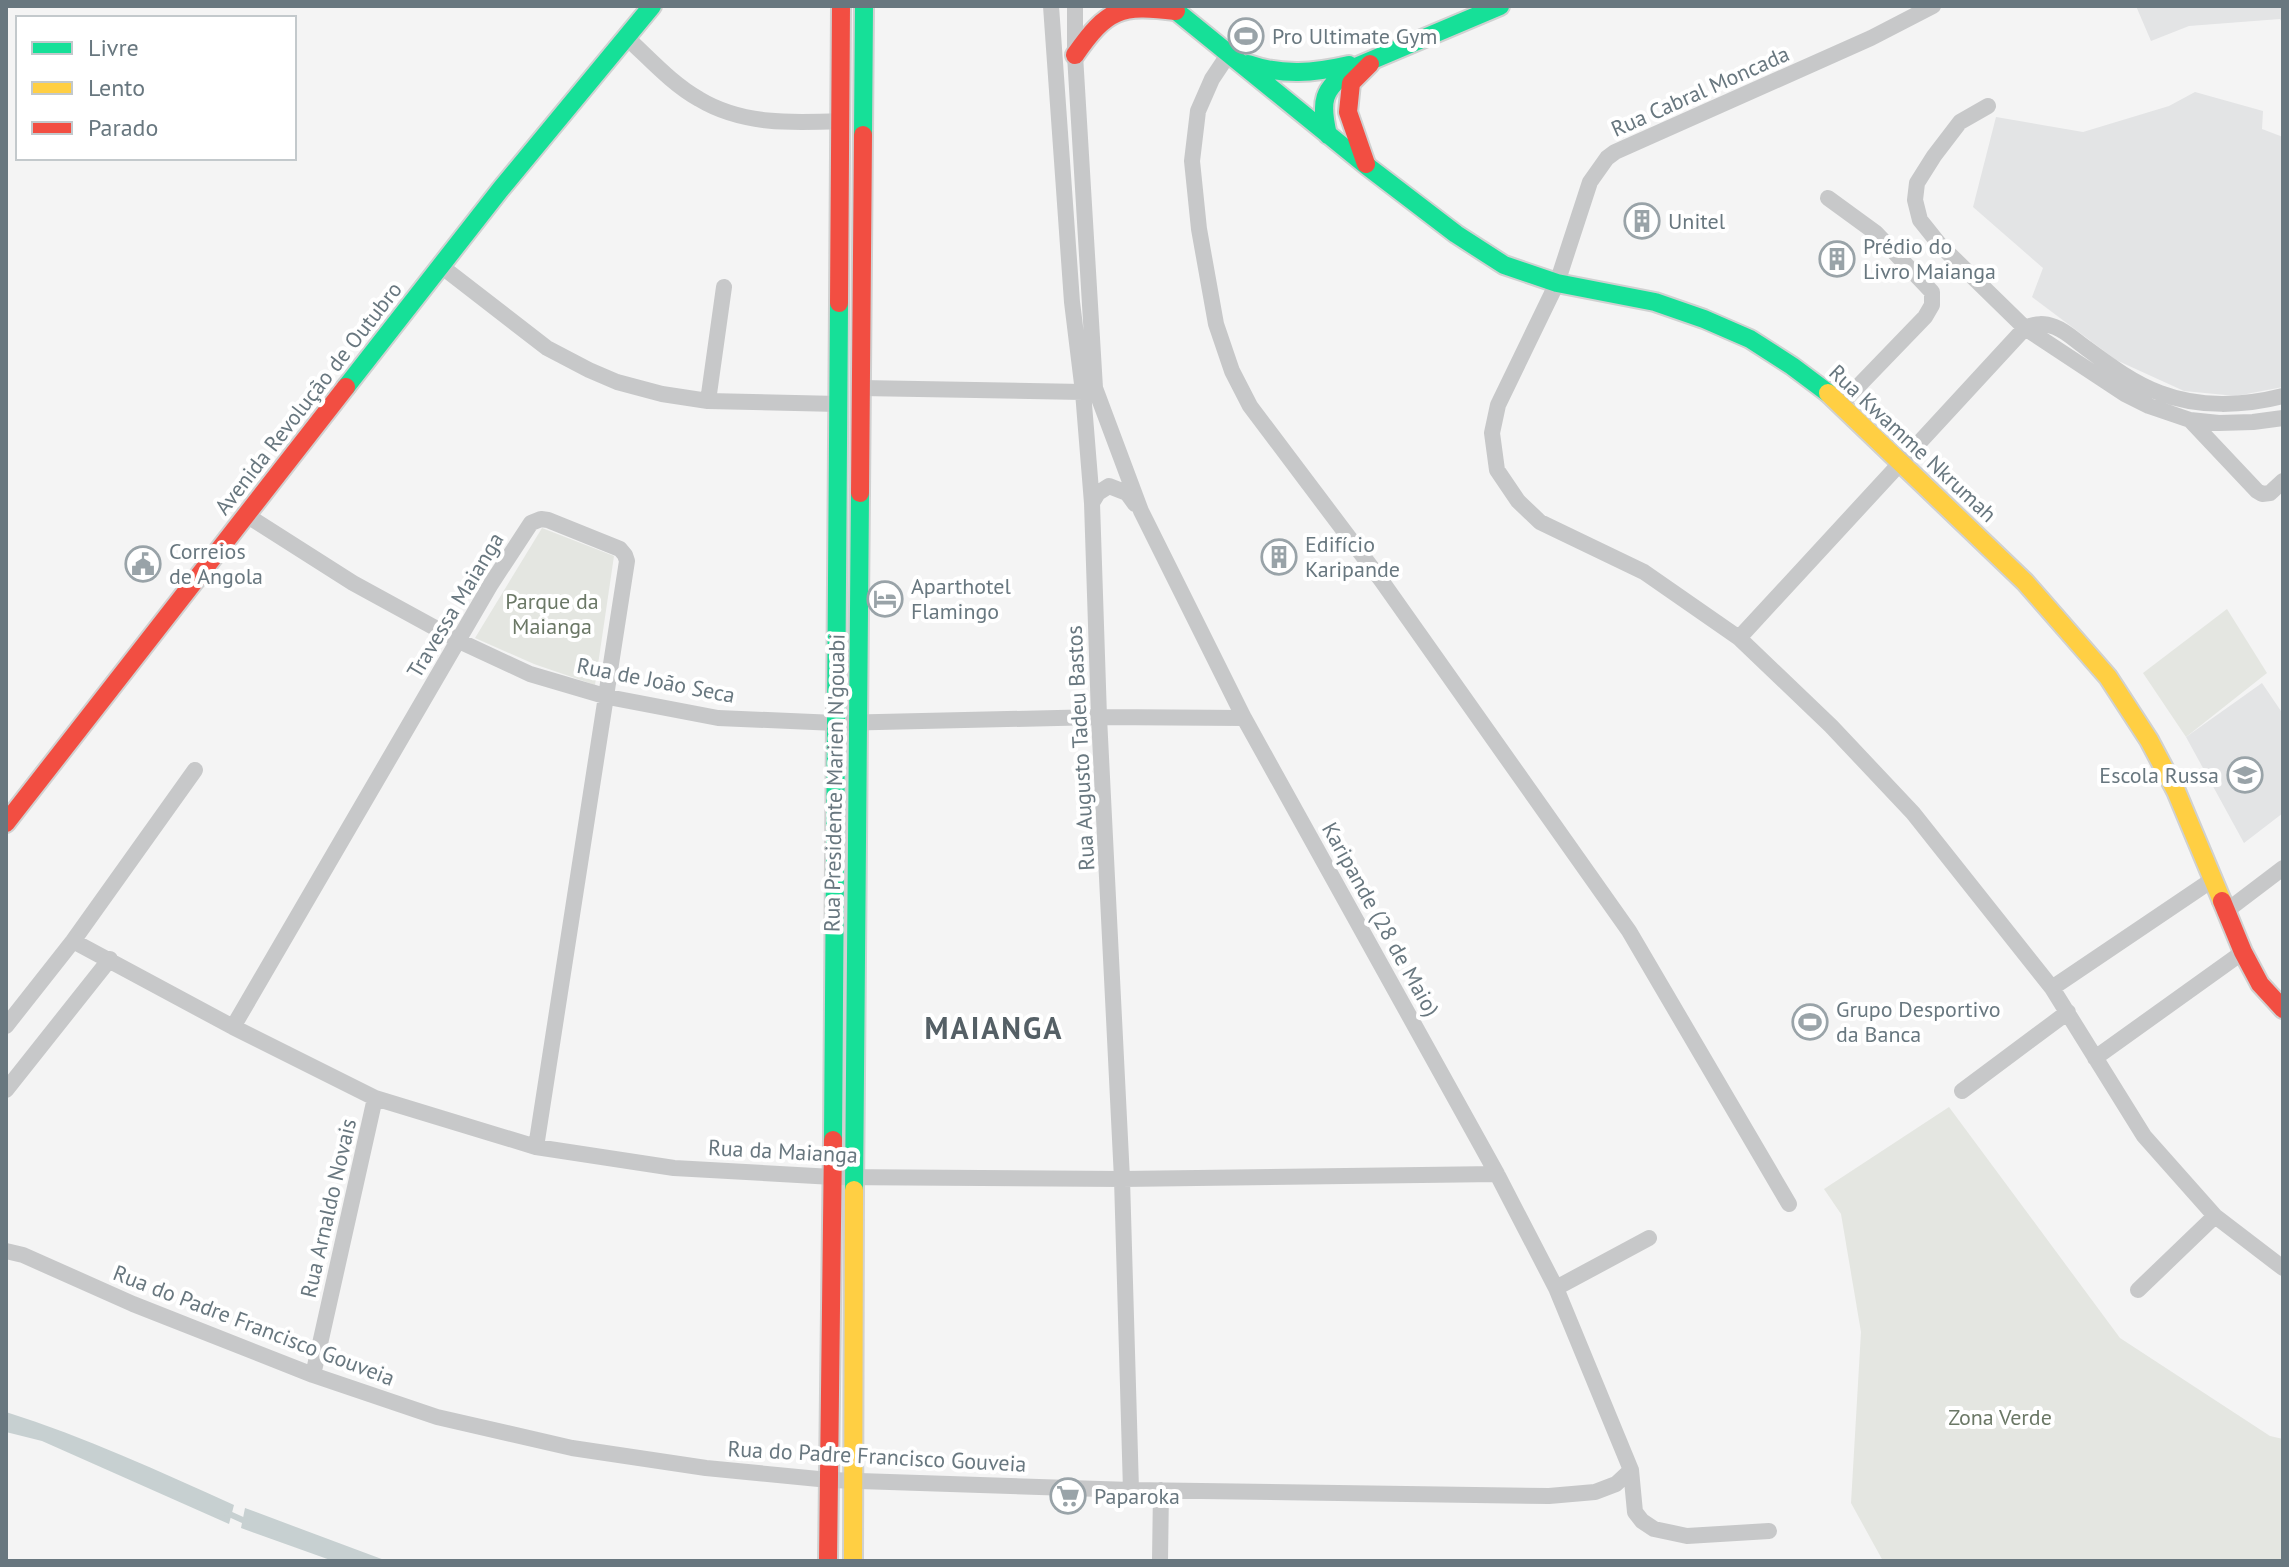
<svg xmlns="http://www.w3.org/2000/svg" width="2289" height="1567" font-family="'PT Sans',sans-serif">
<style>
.built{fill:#e3e4e5}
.green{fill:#e4e6e1}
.water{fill:#c7d0d1}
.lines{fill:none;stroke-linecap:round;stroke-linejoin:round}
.stream{stroke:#c7d0d1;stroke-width:6}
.fast-casing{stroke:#d0d1d1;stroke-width:22}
.slow-casing{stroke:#d0d1d1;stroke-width:22}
.jam-casing{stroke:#d0d1d1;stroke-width:22}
.street{stroke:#c7c8c9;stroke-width:16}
.fast{stroke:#16e098;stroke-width:18}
.slow{stroke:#ffcf43;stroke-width:18}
.jam{stroke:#f24e42;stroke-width:18}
.labels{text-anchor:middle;stroke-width:8;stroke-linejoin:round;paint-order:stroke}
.poi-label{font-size:22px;fill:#68777f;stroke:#fff;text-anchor:start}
.street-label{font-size:22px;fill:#68777f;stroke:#fff}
.park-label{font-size:22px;fill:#6b7866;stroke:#fff}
.district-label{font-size:30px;font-weight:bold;letter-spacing:2px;fill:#556066;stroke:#fff}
</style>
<rect width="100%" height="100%" fill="#f4f4f4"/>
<path class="built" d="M2136,6H2283V24L2280,19L2189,26L2151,41Z
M2195,92L2263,111L2262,129L2283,137V387L2236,396L2184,391L2116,360L2032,297L2043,268L1973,207L1996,117L2083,132L2169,106Z
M2262,683L2283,714V813L2244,843L2186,737Z"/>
<path class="green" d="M542,528L614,556L595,685L534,664L475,638Z
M2227,609L2267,673L2186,737L2143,673Z
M1949,1107L2120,1338L2270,1436L2283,1439V1561H1883L1851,1503L1861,1332L1841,1214L1824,1189Z"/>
<path class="water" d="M6,1412C85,1437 159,1471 234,1505L229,1524L42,1441L6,1432Z
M245,1508L387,1561H333L241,1528Z"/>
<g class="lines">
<path class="stream" d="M225,1512L247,1522"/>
<defs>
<path id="fast" d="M1170,6L1367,166L1456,234L1504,265L1557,283L1655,302L1704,319L1750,339L1792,366L1828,393
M1248,64C1283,76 1314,73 1349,65
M863,135L864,6
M1328,135C1320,101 1322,90 1351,69L1500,6
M346,387L500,190L652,6
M833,1140L839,303
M854,1190L860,493"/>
<path id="slow" d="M1828,393L2025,582L2108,677L2149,740L2176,791L2222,901
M853,1561L854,1190"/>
<path id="jam" d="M1075,55C1107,9 1120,4 1176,11
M1366,164L1348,112L1351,83L1370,64
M839,303L841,6
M860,493L863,135
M6,823L346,387
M2222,901L2243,952L2260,984L2283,1009
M828,1561L833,1140"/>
</defs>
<use href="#fast" class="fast-casing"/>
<use href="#slow" class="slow-casing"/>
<use href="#jam" class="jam-casing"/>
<path class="street" d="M1051,6L1072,302L1083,392L1092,503L1099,717L1122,1179L1131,1490
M1075,6V55L1095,388L1141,511L1244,718L1497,1174L1556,1288L1631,1470L1635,1512L1642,1521L1654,1529L1687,1536L1769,1531
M1933,6L1871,38L1615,152L1607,158L1590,182L1557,283L1498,405L1492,433L1497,470L1518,501L1540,522L1644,572L1739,638L1831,726L1913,813L2052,988L2144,1136L2215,1216L2283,1268
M627,38C650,59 672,84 699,99C742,125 792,123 840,121
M1228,55L1212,79L1198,111L1192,161L1199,229L1216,324L1232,371L1250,406L1381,580L1629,931L1789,1204
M1988,106L1960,122L1934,156L1917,183L1915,200L1920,220L1940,245L2025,328L2125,394L2149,406L2190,420L2219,423L2253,422L2283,418
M1828,198L1876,233L1932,292V305L1925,317L1841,404
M441,266L547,348L589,370L617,382L662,394L708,401L839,404
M861,388L1083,392
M708,401L724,287
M2190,420L2257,491L2262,494L2270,493L2283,481
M1092,503L1098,493L1109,486L1127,493L1135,504
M246,515L353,583L459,641L530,674L608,697L718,718L836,723L1099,717L1244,718
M1739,638L2025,328C2036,323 2044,323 2055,327C2066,331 2076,341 2086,348C2109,365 2133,383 2160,393C2199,408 2244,406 2283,396
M2225,912L2283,868
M73,941L233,1027L375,1098L536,1147L674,1168L833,1177L1122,1179L1497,1174
M2052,988L2212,880
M6,1026L73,941L195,770
M233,1027L491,584L531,523L541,519L548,520L620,549L625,555L627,561L536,1147
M2095,1058L2243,952
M6,1090L110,959
M1962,1091L2068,1012
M6,1251L23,1255L133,1304L313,1375L437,1417L572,1448L706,1468L829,1480L1131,1490L1549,1496L1595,1492L1616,1484L1631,1470
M1556,1288L1649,1238
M2138,1290L2215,1216
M313,1375L375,1098
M1160,1561L1161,1490"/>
<use href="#fast" class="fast"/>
<use href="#slow" class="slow"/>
<use href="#jam" class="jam"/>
</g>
<defs>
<symbol id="stadium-ring" viewBox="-11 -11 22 22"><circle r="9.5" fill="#fff" stroke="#99a3a8" stroke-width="1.5"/><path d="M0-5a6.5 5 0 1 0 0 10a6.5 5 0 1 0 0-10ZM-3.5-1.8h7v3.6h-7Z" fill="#99a3a8"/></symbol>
<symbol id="building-ring" viewBox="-11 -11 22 22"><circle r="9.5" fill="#fff" stroke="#99a3a8" stroke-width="1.5"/><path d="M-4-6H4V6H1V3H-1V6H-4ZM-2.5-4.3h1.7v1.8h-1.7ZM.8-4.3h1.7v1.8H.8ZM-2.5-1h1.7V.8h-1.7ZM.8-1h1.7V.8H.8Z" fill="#99a3a8"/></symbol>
<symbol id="civic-ring" viewBox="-11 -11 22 22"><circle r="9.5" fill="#fff" stroke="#99a3a8" stroke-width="1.5"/><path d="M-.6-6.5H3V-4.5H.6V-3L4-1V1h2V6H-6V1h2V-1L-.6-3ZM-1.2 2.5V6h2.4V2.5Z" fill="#99a3a8"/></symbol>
<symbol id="hotel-ring" viewBox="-11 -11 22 22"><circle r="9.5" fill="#fff" stroke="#99a3a8" stroke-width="1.5"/><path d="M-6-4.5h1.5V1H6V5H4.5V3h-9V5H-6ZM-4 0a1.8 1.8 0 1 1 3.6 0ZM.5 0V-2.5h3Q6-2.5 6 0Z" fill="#99a3a8"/></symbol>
<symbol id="school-ring" viewBox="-11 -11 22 22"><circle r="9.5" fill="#fff" stroke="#99a3a8" stroke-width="1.5"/><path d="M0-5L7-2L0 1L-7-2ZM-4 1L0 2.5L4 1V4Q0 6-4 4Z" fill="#99a3a8"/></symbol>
<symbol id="supermarket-ring" viewBox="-11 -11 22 22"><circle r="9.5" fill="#fff" stroke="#99a3a8" stroke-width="1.5"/><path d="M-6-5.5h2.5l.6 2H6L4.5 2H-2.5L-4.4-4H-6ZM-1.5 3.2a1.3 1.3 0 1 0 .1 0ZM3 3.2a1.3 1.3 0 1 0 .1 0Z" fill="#99a3a8"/></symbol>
</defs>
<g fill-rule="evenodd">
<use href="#stadium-ring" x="1226" y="16" width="40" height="40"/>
<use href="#building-ring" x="1622" y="201" width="40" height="40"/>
<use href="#building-ring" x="1817" y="239" width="40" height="40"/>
<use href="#building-ring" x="1259" y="537" width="40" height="40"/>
<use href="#civic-ring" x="123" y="544" width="40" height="40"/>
<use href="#hotel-ring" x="865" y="579" width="40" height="40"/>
<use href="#school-ring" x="2225" y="755" width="40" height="40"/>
<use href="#stadium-ring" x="1790" y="1002" width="40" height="40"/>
<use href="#supermarket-ring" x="1048" y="1476" width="40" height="40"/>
</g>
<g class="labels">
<g class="poi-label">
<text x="1272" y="44">Pro Ultimate Gym</text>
<text x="1668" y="229">Unitel</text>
<text x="1863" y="254">Prédio do<tspan x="1863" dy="25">Livro Maianga</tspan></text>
<text x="1305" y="552">Edifício<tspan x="1305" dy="25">Karipande</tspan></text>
<text x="169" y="559">Correios<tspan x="169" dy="25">de Angola</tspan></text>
<text x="911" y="594">Aparthotel<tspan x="911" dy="25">Flamingo</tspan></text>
<text x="2219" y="783" text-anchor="end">Escola Russa</text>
<text x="1836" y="1017">Grupo Desportivo<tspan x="1836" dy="25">da Banca</tspan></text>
<text x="1094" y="1504">Paparoka</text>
</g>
<g class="street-label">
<text transform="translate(1700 91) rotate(-24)" y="8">Rua Cabral Moncada</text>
<text transform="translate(308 398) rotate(-52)" y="8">Avenida Revolução de Outubro</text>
<text transform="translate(1913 443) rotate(43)" y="8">Rua Kwamme Nkrumah</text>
<text transform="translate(455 605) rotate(-59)" y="8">Travessa Maianga</text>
<text transform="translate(656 680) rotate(11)" y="8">Rua de João Seca</text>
<text transform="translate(1080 748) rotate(-93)" y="8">Rua Augusto Tadeu Bastos</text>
<text transform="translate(834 783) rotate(-89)" y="8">Rua Presidente Marien N'gouabi</text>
<text transform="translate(1381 919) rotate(61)" y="8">Karipande (28 de Maio)</text>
<text transform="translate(783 1151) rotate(3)" y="8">Rua da Maianga</text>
<text transform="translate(328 1208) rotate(-77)" y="8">Rua Arnaldo Novais</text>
<text transform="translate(254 1325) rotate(21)" y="8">Rua do Padre Francisco Gouveia</text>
<text transform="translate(877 1456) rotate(3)" y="8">Rua do Padre Francisco Gouveia</text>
</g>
<g class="park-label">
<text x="552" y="609">Parque da<tspan x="552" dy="25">Maianga</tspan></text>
<text x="2000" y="1425">Zona Verde</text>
</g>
<g class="district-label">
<text x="994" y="1039">MAIANGA</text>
</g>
</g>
<rect width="2289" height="1567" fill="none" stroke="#68777f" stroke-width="16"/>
<rect x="16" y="16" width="280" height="144" fill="#ffffff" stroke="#c3c9cc" stroke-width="2"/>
<rect x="32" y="42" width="40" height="12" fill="#16e098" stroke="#c3c9cc" stroke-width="2"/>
<text x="88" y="56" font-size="24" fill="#68777f">Livre</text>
<rect x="32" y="82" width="40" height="12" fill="#ffcf43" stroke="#c3c9cc" stroke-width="2"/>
<text x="88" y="96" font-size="24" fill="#68777f">Lento</text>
<rect x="32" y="122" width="40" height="12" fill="#f24e42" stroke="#c3c9cc" stroke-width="2"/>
<text x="88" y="136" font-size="24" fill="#68777f">Parado</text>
</svg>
